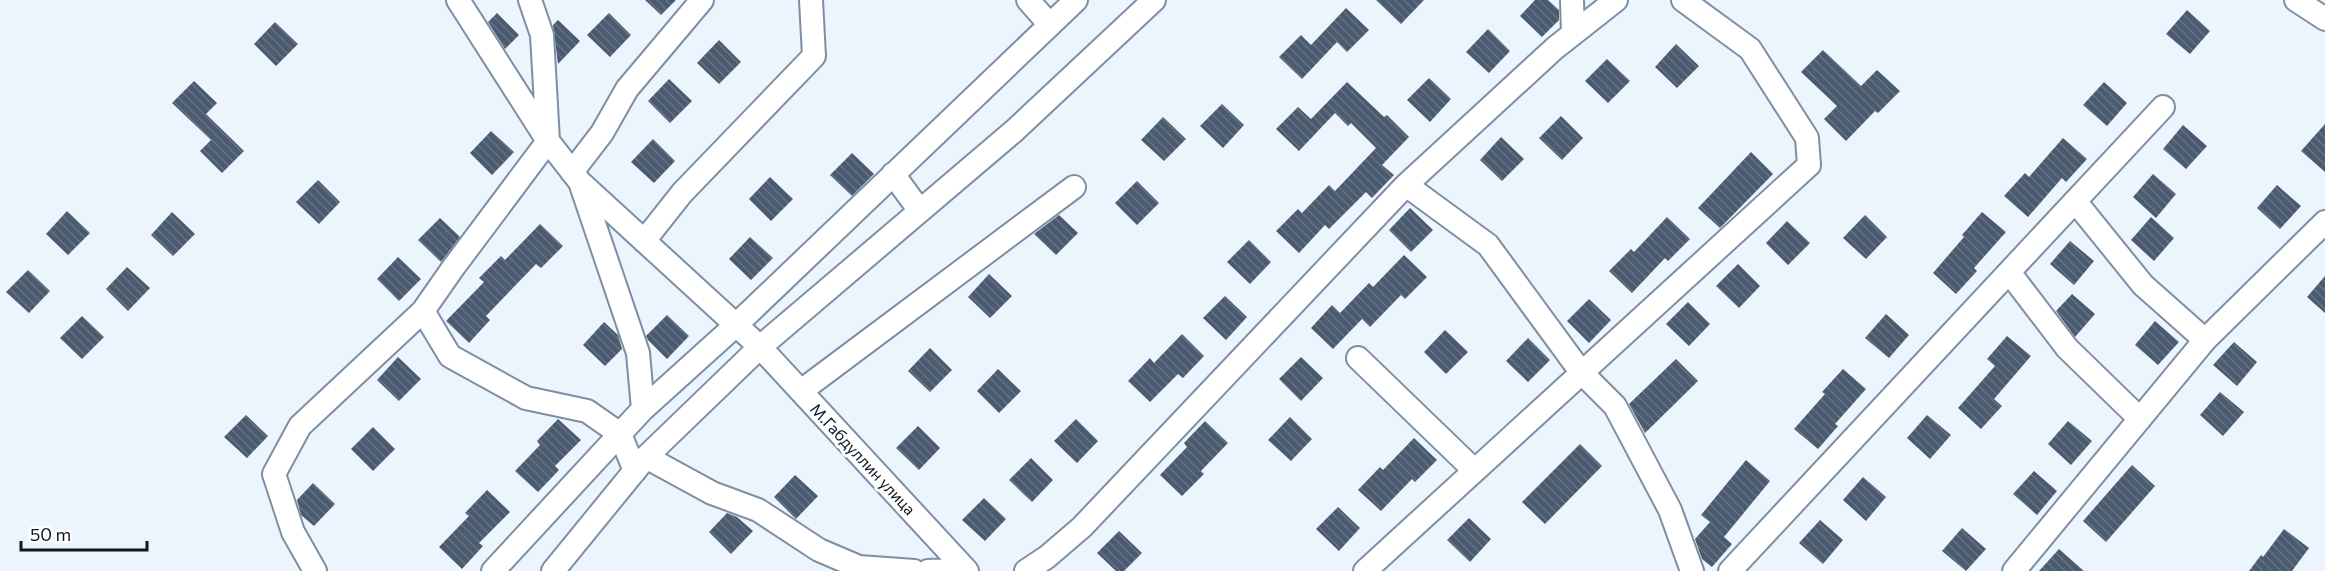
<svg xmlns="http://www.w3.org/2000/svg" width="2325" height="571" font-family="Commissioner,sans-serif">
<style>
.building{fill:url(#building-back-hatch)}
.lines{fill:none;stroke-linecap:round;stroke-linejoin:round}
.minor-casing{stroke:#7d8fa4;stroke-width:26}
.minor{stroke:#fff;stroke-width:22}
.labels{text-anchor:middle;stroke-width:6;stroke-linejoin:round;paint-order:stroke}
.street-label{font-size:16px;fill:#0f161e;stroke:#fff}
</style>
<defs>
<pattern id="building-back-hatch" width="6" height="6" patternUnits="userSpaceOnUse" patternTransform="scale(1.5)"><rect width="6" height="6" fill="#4a5b6f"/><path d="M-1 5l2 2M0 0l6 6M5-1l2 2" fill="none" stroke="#657282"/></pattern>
</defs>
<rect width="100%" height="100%" fill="#ecf4fe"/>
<path class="building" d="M645,0H676L661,15Z
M1376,0H1424L1401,24Z
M1535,0H1548L1559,10V20L1542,37L1520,16Z
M1346,8L1369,30L1347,52L1337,42L1302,79L1279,57L1301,35L1311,45Z
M2187,10L2210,31L2190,54L2166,34Z
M497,13L519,35L505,49L488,22Z
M609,13L631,35L610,57L587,35Z
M558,20L580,41L558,64L553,25Z
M275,22L298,44L276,66L254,44Z
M1488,29L1510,51L1489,73L1466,52Z
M719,40L741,62L719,84L697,63Z
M1676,44L1699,66L1677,88L1655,67Z
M1823,50L1861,86L1877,70L1900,91L1878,113L1875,111L1846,141L1824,119L1837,106L1801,72Z
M1607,59L1630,81L1608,103L1585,81Z
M1429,78L1451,99L1430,122L1407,100Z
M669,79L692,101L670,123L648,101Z
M194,81L217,103L206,114L244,151L222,173L200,151L211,140L172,103Z
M1347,82L1384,117L1387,115L1409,137L1382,165L1394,175L1372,198L1366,192L1329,229L1325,225L1299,253L1276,231L1298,209L1302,213L1329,185L1335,191L1376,148L1351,123L1348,126L1335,113L1299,151L1276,129L1298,107L1311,119Z
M2104,82L2127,103L2107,126L2083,105Z
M1222,104L1244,125L1223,148L1200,126Z
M1561,116L1583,138L1562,160L1539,138Z
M1163,117L1186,139L1164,161L1141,140Z
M2325,124V172L2301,151Z
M2183,125L2207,146L2186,169L2163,149Z
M491,131L514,152L492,175L470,153Z
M1501,137L1524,159L1502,181L1480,160Z
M2063,138L2087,159L2066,182L2062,178L2028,217L2004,196L2025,173L2029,177Z
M653,139L675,161L654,183L631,162Z
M1751,152L1773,174L1720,228L1698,208Z
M852,153L874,174L852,196L830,175Z
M2153,174L2176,194L2156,218L2133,197Z
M770,177L793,199L771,221L749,199Z
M318,180L340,202L319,224L296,202Z
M1137,181L1159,203L1137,225L1115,203Z
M2277,185L2301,206L2280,229L2257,208Z
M1410,208L1433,230L1411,252L1389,230Z
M67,211L90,233L68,255L46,234Z
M172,212L195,234L173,256L151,235Z
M1982,212L2006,232L1974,268L1977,271L1956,294L1933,273L1964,237L1962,235Z
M1059,215L1078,233L1056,255L1034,234Z
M1865,215L1887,237L1866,259L1843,238Z
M1667,217L1690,239L1668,261L1665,258L1632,293L1609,271L1631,249L1634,252Z
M2151,217L2174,238L2154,261L2131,240Z
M440,218L460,237L441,262L418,240Z
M1787,221L1810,243L1788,265L1766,243Z
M540,224L563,246L541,268L536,264L486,316L490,320L469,343L446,321L484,282L479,278L501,256L505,260Z
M750,237L773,258L751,280L729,259Z
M1249,240L1271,262L1250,284L1227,262Z
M2070,241L2094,261L2074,285L2050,264Z
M1404,255L1427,277L1405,299L1401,295L1370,327L1362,319L1333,349L1311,328L1332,305L1340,313L1369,283L1373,287Z
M398,257L421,279L399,301L377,279Z
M1738,264L1760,286L1739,308L1716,286Z
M127,267L150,288L128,311L106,289Z
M28,270L50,291L29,313L6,292Z
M989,274L1012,296L990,318L968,297Z
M2325,276V313L2307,297Z
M2072,294L2095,314L2075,337L2056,311Z
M1225,296L1247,317L1226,340L1203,318Z
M1589,299L1611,320L1589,343L1567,321Z
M1688,302L1710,324L1689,346L1666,324Z
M1886,314L1909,335L1889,358L1865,338Z
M667,315L689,336L667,359L648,340L646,336Z
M82,316L104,337L82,359L60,338Z
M2155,321L2179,342L2158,365L2135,345Z
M604,322L618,335L622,349L605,366L583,345Z
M1445,330L1468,352L1446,374L1424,352Z
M1182,334L1204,356L1183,378L1178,374L1150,402L1128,381L1150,358L1154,363Z
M2007,336L2031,356L1994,399L2002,406L1981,429L1958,408L1995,366L1987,359Z
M1528,338L1550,360L1528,382L1506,361Z
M2234,342L2257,362L2237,386L2213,365Z
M930,348L952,370L930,392L908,371Z
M398,357L421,379L399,401L377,380Z
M1301,357L1323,378L1301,401L1279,379Z
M1676,359L1698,381L1645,433L1629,404Z
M998,369L1021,391L999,413L977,391Z
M1843,369L1866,389L1835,424L1838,426L1818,449L1794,429L1825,394L1822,392Z
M2220,392L2244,412L2223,436L2200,415Z
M246,415L268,436L247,458L224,437Z
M1927,415L1951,435L1930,459L1907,438Z
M1290,417L1312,439L1291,461L1268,440Z
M558,419L581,440L555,466L559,470L538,492L515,471L540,445L537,441Z
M1076,419L1098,441L1077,463L1054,441Z
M1205,421L1228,443L1201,471L1204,474L1182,496L1160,475L1187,447L1184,443Z
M2068,421L2092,441L2071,465L2048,444Z
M918,426L940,448L919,470L896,448Z
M373,427L395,449L373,471L351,449Z
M1414,438L1437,460L1415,482L1412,479L1381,511L1358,490L1380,467L1383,470Z
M1580,444L1602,466L1545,524L1522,502Z
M1031,458L1053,480L1032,502L1009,480Z
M1746,460L1770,481L1724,537L1732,544L1712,567L1702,559L1695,539L1710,522L1701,515Z
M2132,465L2155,486L2106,542L2083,521Z
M2034,471L2057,491L2037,515L2013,494Z
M795,475L818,496L796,519L774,497Z
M1863,477L1886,497L1866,521L1843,500Z
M313,483L335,504L314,526L301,515L297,500Z
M487,490L510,512L479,543L483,546L462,569L439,547L469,516L465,513Z
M984,498L1006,519L985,541L962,520Z
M1338,507L1360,528L1339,551L1316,529Z
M727,513L737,517L753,531L731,554L709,532Z
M1469,518L1491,539L1470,562L1447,540Z
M1820,520L1843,540L1823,564L1799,543Z
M1962,528L1986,549L1966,571L1942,551Z
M2284,529L2309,548L2292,571H2249L2261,555L2263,557Z
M1119,531L1142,553L1124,571H1116L1097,553Z
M2059,549L2084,571H2039Z"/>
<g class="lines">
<defs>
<path id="minor" d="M458,0L548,141L580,182L638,353L643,409
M530,0L542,35L548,141L453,268L423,311L450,356L526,398L587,411L620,434L635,471
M1028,0L1050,25
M1572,0L1573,34
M2296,0L2325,19
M572,172L602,133L627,89L702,0
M893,174L920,211
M580,182L760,347L967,571
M1406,185L1488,245L1581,372L1615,406L1670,510L1692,571
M2075,201L2143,285L2205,340
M644,241L682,193L814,56L811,0
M2009,272L2067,348L2140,419
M1358,358L1474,470
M801,391L1074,187
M646,457L712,493L758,510L819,550L859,567L914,571
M315,571L293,532L274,474L300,426L423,311
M493,571L643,409L736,325L1076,0
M553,571L646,457L760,347L1014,131L1154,0
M928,571L965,569
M1026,571L1047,557L1082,527L1406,185L1555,48L1616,0
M1365,571L1809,165L1807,138L1750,49L1683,0
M1730,571L2163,107
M2014,571L2205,340L2325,222"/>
</defs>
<use href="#minor" class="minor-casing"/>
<use href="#minor" class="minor"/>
</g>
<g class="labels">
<g class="street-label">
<text transform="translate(863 459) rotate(47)" y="6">М.Габдуллин улица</text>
</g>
</g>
<path d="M21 541v9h126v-9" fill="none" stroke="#0f161e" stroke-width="3"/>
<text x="30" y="541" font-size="18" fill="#0f161e" stroke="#ffffff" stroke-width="4.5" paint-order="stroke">50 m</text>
</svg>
